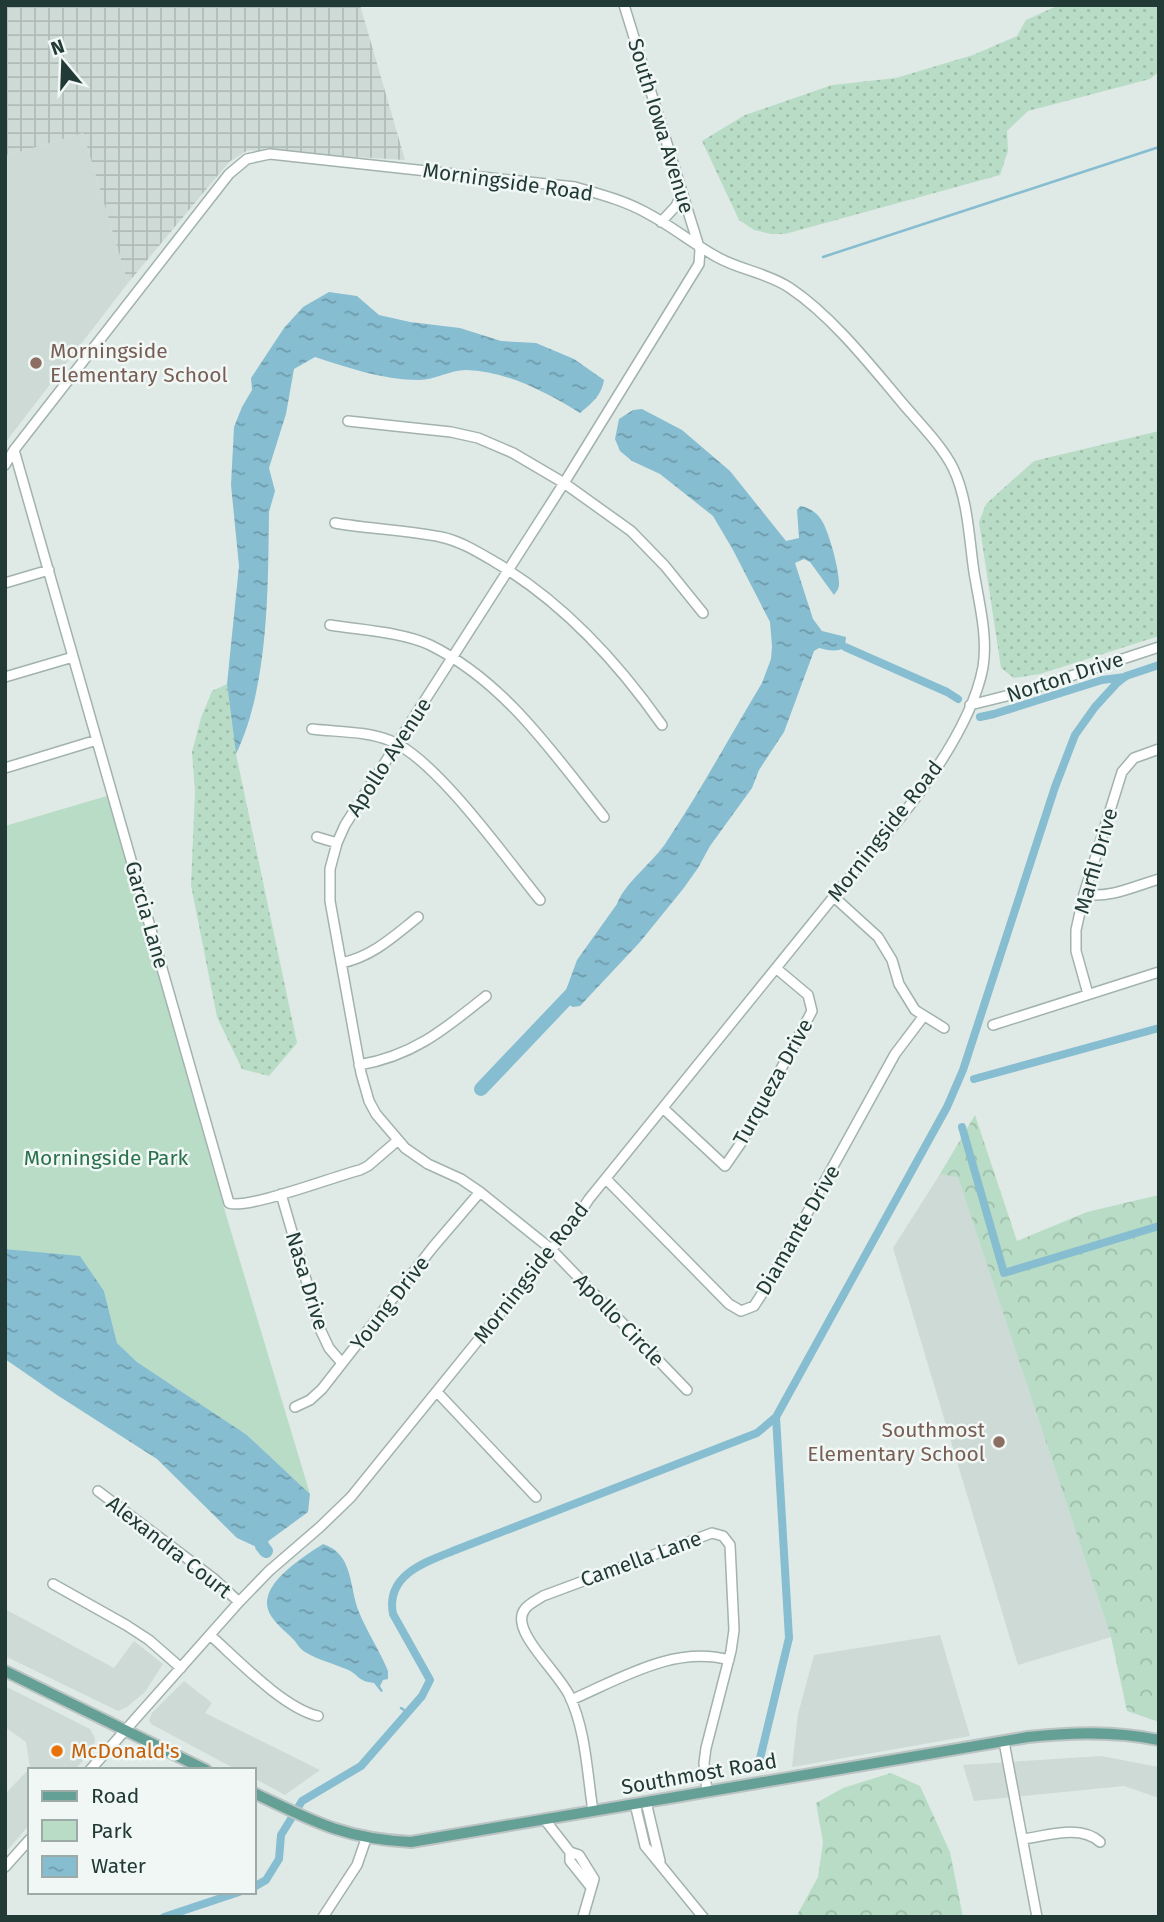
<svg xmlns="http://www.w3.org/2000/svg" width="1164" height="1922" font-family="'Fira Sans',sans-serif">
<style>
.built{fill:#cedad6}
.industrial{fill:url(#industrial-grid)}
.grass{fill:url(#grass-dots)}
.forest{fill:url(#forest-crowns)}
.park{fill:#b8dcc5}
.water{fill:url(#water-ripples)}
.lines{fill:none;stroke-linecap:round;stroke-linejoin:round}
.stream{stroke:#87bdd0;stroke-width:2.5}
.canal{stroke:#87bdd0;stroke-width:8}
.river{stroke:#87bdd0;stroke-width:14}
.minor-casing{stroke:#a2b2ae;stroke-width:12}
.major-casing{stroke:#bcc4c3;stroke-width:14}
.minor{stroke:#fff;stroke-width:9}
.major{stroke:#64a096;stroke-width:10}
.education-dot{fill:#8d6e63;stroke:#f0f7f4;stroke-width:2.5}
.food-dot{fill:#e8710a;stroke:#f0f7f4;stroke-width:2.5}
.labels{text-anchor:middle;stroke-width:5;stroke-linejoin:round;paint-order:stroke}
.street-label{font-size:21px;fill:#213a36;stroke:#f0f7f4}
.education-label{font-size:21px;fill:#785e54;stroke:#f0f7f4;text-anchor:start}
.park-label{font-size:21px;fill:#2b714d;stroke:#f0f7f4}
.food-label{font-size:21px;fill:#c56008;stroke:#f0f7f4;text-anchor:start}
</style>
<defs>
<pattern id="industrial-grid" width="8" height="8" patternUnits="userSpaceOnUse" patternTransform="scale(1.75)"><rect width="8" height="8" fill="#cedad6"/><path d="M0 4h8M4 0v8" fill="none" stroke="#b1bcb8"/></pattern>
<pattern id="grass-dots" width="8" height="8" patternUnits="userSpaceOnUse" patternTransform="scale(1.75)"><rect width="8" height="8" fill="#b8dcc5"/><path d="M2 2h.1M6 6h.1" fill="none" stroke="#9ebeaa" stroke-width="1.8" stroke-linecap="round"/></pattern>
<pattern id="forest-crowns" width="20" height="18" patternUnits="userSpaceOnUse" patternTransform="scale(1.75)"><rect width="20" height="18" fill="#b8dcc5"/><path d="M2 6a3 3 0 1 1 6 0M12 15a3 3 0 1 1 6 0" fill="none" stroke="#9ebeaa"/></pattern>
<pattern id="water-ripples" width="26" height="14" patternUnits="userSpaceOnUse" patternTransform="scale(1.75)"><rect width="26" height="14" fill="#87bdd0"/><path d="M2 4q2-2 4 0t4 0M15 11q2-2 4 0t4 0" fill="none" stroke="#6e9baa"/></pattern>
</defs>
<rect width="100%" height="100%" fill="#dfeae7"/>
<path class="built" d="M83,133L128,283L5,443V156Z
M940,1174L958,1176L1111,1637L1018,1665L893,1248Z
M5,1609L114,1668L134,1641L163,1664L145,1692L127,1707L118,1711L5,1656Z
M940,1635L970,1736L792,1767L798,1714L814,1655Z
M184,1681L212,1703L205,1713L320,1770L285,1795L254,1778V1770H237L151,1724L149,1720L152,1713Z
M5,1686L90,1729L95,1738L94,1747L75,1770H30V1824L5,1853V1794L30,1768L26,1742L5,1727Z
M1101,1756L1159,1767V1798L1124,1786L974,1801L963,1765Z"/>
<path class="industrial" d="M5,5H360L405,160L248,150L229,162L128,283L83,133L5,156Z"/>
<path class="grass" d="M1059,5H1159V72L1150,79L1028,111L1007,131L1008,151L1000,175L785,234H771L754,230L739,220L702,141L745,115L832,85L896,78L973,55L1017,36L1026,20Z
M1159,431V636L1040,674L1014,678L1001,668L979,522L986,504L1034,461Z
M227,684L236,754L297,1043L269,1076L242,1069L217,1017L191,885L195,792L192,752L201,718L212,691Z"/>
<path class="forest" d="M975,1115L1017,1241L1087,1212L1159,1195V1722L1127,1711L1111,1637L958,1177L940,1174Z
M891,1773L920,1786L950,1852L963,1917H796L818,1877L823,1842L816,1803L843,1788Z"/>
<path class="park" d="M107,796L227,1218L310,1494L247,1435L137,1362L117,1343L104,1291L80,1257L5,1249V826Z"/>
<path class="water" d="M329,292L357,296L379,315L410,322L460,328L501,341L536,343L574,359L604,380C602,395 591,404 580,413C546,392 506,371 466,370C450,370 435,380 419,380C383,380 349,368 315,357L294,369L286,414L269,468L275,491L269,512C268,587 269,686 236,754L227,684L239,566L231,485L234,427L242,407L252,390L251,378L284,328L303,307Z
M642,409L682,430L730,471L786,541L799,538L797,510L800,506C808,507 818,513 822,521C829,532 840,572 839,585C839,589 836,592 834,595L810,562L804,559L795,563L813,619L822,631L846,637L845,647C838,653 827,650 819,648L814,651L784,732L759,770L752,788L710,846L698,868L683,889L640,942L580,1006L573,1007L562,1001L577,960L617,904C625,882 654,862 667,841C701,790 730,736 762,683L771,659L772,646L770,622L733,550L713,516L660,474L632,461L620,451L615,439L619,419L633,410Z
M5,1249L80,1256L104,1291L117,1343L137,1362L247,1435L310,1494L308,1512L259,1548L237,1538L157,1459L57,1395L5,1359Z
M323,1544C354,1554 349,1588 359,1612C367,1632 380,1651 388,1671V1679L383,1680L380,1686L383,1691L381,1692L374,1683C356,1681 359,1674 346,1669C332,1663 318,1660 305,1652C300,1649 298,1645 294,1640C283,1628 262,1615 268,1596C274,1575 306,1555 323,1544Z"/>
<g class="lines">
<path class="stream" d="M823,257L1159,147
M401,1708L407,1712"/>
<path class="canal" d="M845,647L947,692L958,699
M980,717L994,714L1102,680L1125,677
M974,1079L1159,1028
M962,1127L1004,1273L1159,1226
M758,1767L789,1638L776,1417
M254,1887L266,1880L279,1859L281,1835L302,1801L361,1766L422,1696L430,1680L393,1614C385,1573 429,1561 458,1549L757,1433L776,1417L947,1107L963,1070L1055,787L1075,735L1095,707L1116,684L1126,676L1159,665
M164,1917L239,1892"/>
<path class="river" d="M481,1089L577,988
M259,1529L262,1546L266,1551"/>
<defs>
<path id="minor" d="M624,5L700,250L699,264L564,483L345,825L337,843L330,869V901L361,1073L369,1101L376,1114L405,1148L428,1164L461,1179L480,1192L551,1249L687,1390
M661,222L676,206L682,193
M348,421L451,432L478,438L513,453L564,483L631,531L665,566L703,613
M14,450L229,1203C247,1210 335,1176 360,1170L368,1166L397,1141
M5,465L14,450L229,174L247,159L270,154L575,187C599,194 623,200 645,212C670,225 692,243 717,257C740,270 768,273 790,288C833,317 871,366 904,405C921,425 942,446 953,468C968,499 969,538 974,572C979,603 988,636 983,667C971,732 906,815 861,863L589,1199L573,1223L351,1497L320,1527L269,1571L239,1602L90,1770
M335,523C370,529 406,530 441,537C460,541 478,552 495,562C563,602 617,661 662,725
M5,583L49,570
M330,625C360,630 402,632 430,645C505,682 553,753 604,817
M5,677L73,657
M970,705L1022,692L1159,647
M312,729C337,732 368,731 391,741C437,760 507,860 540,900
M5,768L97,740
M317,837L337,843
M1084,894C1109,899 1135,886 1159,879
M834,897L878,937L892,960L899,984L915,1010L944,1028
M341,963C372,957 394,936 418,917
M1088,994L1076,951V930L1084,894L1122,772L1134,758L1159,749
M993,1025L1159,972
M359,1065C413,1056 445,1029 486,996
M664,1109L725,1166L743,1140L812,1011L808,995L777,969
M607,1180L729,1304L741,1311L754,1306L767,1286L895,1054L923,1017
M281,1194L321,1331L329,1348L342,1363
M437,1392L536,1497
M295,1407L310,1400L322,1389L433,1247L480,1192
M98,1491L213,1578L239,1602
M53,1584L126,1625L149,1640L181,1668
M210,1635C237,1659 283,1708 318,1716
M571,1700C620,1679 674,1645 729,1660
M1004,1742L1037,1917
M646,1802L660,1861
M635,1804L645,1846L703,1917
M593,1811C587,1773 586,1730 569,1695C559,1675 525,1643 522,1623C519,1608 532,1603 543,1596L712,1533L723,1536L730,1545L734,1630L731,1651L706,1748L704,1763L707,1792
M545,1820L570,1852L579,1855L594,1879L583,1917
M1023,1839C1047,1836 1080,1824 1100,1842
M570,1852V1861L590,1886
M5,1867L30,1839
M323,1917L357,1865L366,1839"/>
<path id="major" d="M5,1671L206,1770
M254,1793C312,1821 345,1839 411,1842L1028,1737C1073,1732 1115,1731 1159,1740"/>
</defs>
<use href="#minor" class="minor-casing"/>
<use href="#major" class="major-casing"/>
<use href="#minor" class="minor"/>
<use href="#major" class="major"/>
</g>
<g class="education-dot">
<circle cx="36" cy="363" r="7"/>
<circle cx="999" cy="1442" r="7"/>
</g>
<circle class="food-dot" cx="57" cy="1751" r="7"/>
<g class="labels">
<g class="street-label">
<text transform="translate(661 126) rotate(73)" y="7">South Iowa Avenue</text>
<text transform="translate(508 182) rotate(8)" y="7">Morningside Road</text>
<text transform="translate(1065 677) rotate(-18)" y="7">Norton Drive</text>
<text transform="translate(389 757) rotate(-57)" y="7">Apollo Avenue</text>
<text transform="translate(885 831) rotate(-52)" y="7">Morningside Road</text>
<text transform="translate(1096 861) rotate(-74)" y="7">Marfil Drive</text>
<text transform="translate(147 915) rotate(74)" y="7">Garcia Lane</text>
<text transform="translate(773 1082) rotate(-61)" y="7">Turqueza Drive</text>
<text transform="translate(798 1230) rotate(-60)" y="7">Diamante Drive</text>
<text transform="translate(531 1273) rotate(-52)" y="7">Morningside Road</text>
<text transform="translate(307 1281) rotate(73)" y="7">Nasa Drive</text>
<text transform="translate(390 1303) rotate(-52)" y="7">Young Drive</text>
<text transform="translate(619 1320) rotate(46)" y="7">Apollo Circle</text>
<text transform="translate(169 1547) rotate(38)" y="7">Alexandra Court</text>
<text transform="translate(641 1559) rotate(-20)" y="7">Camella Lane</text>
<text transform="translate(699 1774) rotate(-10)" y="7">Southmost Road</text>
</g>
<g class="education-label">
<text x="50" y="358">Morningside<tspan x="50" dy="24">Elementary School</tspan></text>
<text x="985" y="1437" text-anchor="end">Southmost<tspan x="985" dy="24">Elementary School</tspan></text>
</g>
<g class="park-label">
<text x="106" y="1165">Morningside Park</text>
</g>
<g class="food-label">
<text x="71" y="1758">McDonald's</text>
</g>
</g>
<rect width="1164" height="1922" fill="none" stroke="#213a36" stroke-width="14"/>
<rect x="28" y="1768" width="228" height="126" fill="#f0f7f4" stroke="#9daba8" stroke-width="2"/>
<rect x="42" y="1791" width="35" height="10" fill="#64a096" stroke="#9daba8" stroke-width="2"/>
<text x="91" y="1803" font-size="21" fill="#213a36">Road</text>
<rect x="42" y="1820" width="35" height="21" fill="#b8dcc5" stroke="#9daba8" stroke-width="2"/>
<text x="91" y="1838" font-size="21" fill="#213a36">Park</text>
<rect x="42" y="1856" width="35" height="21" fill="url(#water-ripples)" stroke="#9daba8" stroke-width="2"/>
<text x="91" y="1873" font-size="21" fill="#213a36">Water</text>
<g transform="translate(63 63) rotate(341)" stroke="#f0f7f4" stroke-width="5" paint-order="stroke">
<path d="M0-5L12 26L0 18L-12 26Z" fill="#213a36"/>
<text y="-10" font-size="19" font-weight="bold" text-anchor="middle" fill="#213a36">N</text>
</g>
</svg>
